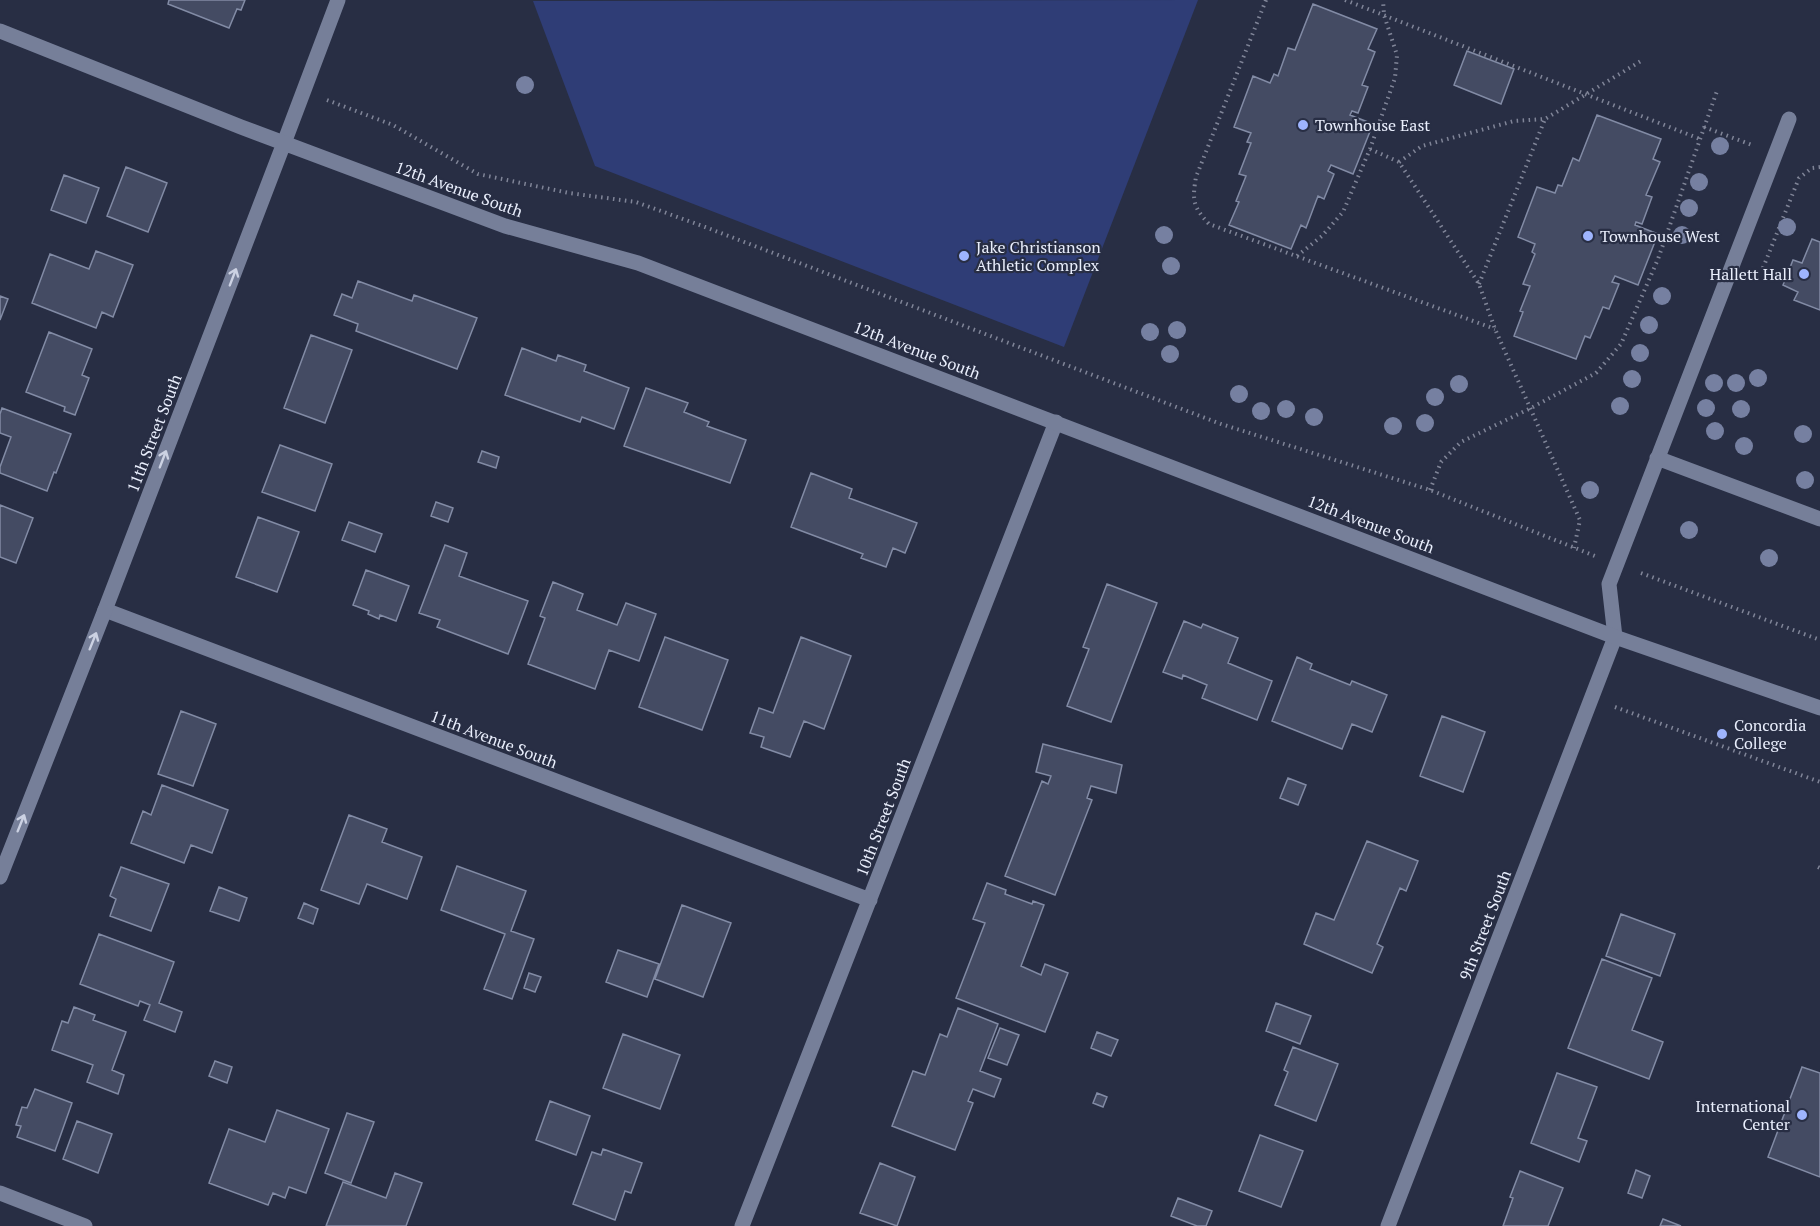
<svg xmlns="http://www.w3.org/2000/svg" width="1820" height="1226" font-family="'PT Serif',serif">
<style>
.green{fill:#2f3d76}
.building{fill:#444b63;stroke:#828ba5;stroke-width:1.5}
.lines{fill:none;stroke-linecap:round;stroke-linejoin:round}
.path{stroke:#808598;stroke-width:4;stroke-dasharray:1.5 4.5;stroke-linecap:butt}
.lane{stroke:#767f99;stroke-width:15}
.street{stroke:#767f99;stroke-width:15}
.secondary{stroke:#767f99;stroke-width:15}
.tree{fill:#7680a1}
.oneway{stroke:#ccd2e3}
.poi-dot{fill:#9eb4fd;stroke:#282e44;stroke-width:2}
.labels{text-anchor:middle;stroke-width:4.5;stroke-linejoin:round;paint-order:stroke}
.poi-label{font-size:16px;fill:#e9eefc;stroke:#282e44;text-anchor:start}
.street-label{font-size:16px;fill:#e9eefc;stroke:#282e44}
</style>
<rect width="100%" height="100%" fill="#282e44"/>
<path class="green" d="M1198,0L1064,347L595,166L533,1Z"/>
<path class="building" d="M169,0H245L241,10L237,9L229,28L168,4Z
M1313,4L1377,29L1368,49L1375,52L1362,85L1368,87L1358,113L1352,111L1350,115L1373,124L1353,174L1331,165L1328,171L1334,174L1324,199L1318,196L1306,228L1301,225L1291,249L1229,225L1239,202L1236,201L1246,176L1239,174L1251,143L1247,142L1251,133L1234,127L1253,76L1270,83L1274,74L1278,76L1288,48L1295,50Z
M1467,51L1514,69L1501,104L1454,85Z
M1597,115L1661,139L1653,159L1660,162L1646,195L1652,197L1642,224L1636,222L1635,225L1658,234L1638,285L1615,276L1612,282L1619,284L1609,309L1603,307L1590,338L1585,336L1576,359L1514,336L1523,312L1520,311L1530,286L1523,284L1535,254L1532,252L1535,244L1518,237L1537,187L1555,193L1558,185L1562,186L1573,158L1579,161Z
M126,167L167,183L148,232L107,216Z
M64,175L99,188L86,223L51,210Z
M1812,239L1820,242V310L1794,300L1798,292L1783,285L1793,260L1802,263Z
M96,251L133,265L113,317L102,312L96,328L32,303L50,254L89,269Z
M358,281L412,301L414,295L477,318L457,369L356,331L358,324L334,315L342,294L352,298Z
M0,296L8,299L0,320Z
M49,332L92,349L82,375L89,378L75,415L64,411L65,407L26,392Z
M311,335L352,350L325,423L284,408Z
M522,348L556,361L558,355L586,365L584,371L629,388L614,429L582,417L580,422L505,395Z
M646,388L688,403L684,412L709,422L707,426L746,440L730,483L624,446Z
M2,408L71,434L56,473L54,472L47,491L0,473V467L11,437L0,433V414Z
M280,445L332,464L315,511L262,492Z
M482,451L499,457L496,468L478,462Z
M811,473L852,489L849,498L917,523L905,553L893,548L886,567L861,558L863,554L791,527Z
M436,502L453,508L448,522L431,516Z
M0,505L33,518L16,563L0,557Z
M258,517L299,532L277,592L236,577Z
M349,522L382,534L375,552L342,540Z
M445,545L467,553L459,576L528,601L508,654L437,627L440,620L419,613Z
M366,570L409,586L396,621L380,615L379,619L368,614L369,611L353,605Z
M553,582L583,594L577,610L617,625L626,603L656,614L639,661L609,650L595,689L528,664L545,618L540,616Z
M1107,584L1157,603L1111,722L1067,706L1089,649L1083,647Z
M1184,621L1201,628L1203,624L1238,638L1228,663L1272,681L1257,720L1202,698L1207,685L1183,675L1182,679L1163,672Z
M665,637L728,660L702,730L639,707Z
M801,637L851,656L824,729L804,721L790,757L761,747L764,737L750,733L759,708L773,713Z
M1297,657L1312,664L1310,669L1350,685L1352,681L1387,695L1372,732L1352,724L1342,749L1272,721Z
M181,711L216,724L193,786L158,774Z
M1442,716L1485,732L1463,792L1420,776Z
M1043,744L1122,765L1116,793L1091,786L1087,798L1092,800L1055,895L1005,876L1042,781L1048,784L1051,776L1036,772Z
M1288,778L1306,785L1298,805L1280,798Z
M162,785L228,810L212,853L191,845L184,863L131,843L143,811L151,815Z
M349,815L387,829L382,842L422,857L407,899L367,884L359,904L321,890Z
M1367,841L1418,861L1406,891L1400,888L1377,944L1383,947L1372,973L1304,944L1316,913L1334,920Z
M457,866L526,891L511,931L534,939L512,999L484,989L505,934L441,910Z
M121,867L169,884L151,931L110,916L116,899L110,896Z
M987,883L1006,890L1005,894L1032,904L1033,901L1044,905L1021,966L1041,975L1045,964L1068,973L1045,1032L956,998L985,923L973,919Z
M219,887L247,898L239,921L210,911Z
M304,903L318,909L313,924L298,918Z
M682,905L731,923L703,997L655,979Z
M1621,914L1675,934L1660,976L1606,956Z
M99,934L174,962L159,1003L182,1012L175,1032L144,1020L150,1005L140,1001L138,1006L80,984Z
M618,950L659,964L647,997L606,982Z
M1602,959L1652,978L1632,1030L1663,1042L1649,1079L1568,1048Z
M529,973L541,977L535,992L524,988Z
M1276,1003L1311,1016L1300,1044L1266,1031Z
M74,1007L95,1015L93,1020L126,1032L112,1070L124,1075L118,1094L87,1082L93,1065L52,1050L62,1021L68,1023Z
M958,1008L998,1024L980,1071L1001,1079L994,1097L973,1089L968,1101L973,1103L955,1150L892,1126L913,1071L925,1075L940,1034L947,1037Z
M1000,1028L1019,1035L1007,1065L988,1058Z
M1097,1032L1118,1040L1111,1056L1091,1048Z
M623,1034L680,1055L660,1109L603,1088Z
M1293,1047L1338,1064L1316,1121L1275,1105L1288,1072L1284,1070Z
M215,1061L232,1067L227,1083L209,1076Z
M1802,1067L1820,1073V1177L1768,1157Z
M1557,1073L1597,1087L1578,1138L1587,1141L1579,1162L1531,1143Z
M35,1089L72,1103L55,1151L17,1137L21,1126L16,1125L22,1107L27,1108Z
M1097,1093L1107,1097L1103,1107L1093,1103Z
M550,1101L590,1116L576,1155L536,1140Z
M277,1110L329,1129L306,1193L289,1187L285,1198L273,1193L268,1205L209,1183L229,1129L265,1142Z
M347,1113L374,1122L351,1183L325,1173Z
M77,1121L112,1134L98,1173L63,1159Z
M1260,1135L1303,1151L1281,1207L1239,1191Z
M603,1149L642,1163L631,1193L625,1191L615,1220L573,1204L592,1152L601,1155Z
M880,1163L915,1177L897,1226L860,1213Z
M1636,1170L1650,1176L1642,1198L1628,1193Z
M1520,1171L1563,1188L1548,1226H1503L1513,1198L1510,1197Z
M395,1173L422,1183L406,1226H326L343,1182L386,1198Z
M1178,1198L1212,1211L1206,1226H1197L1171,1216Z
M1663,1219L1681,1226H1660Z"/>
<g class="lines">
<path class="path" d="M1266,0L1196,177C1192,200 1193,207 1209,224L1495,329
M1345,0L1700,139
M327,100L393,125L478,174L569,193L636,202L705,227L1221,424L1430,490L1595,556
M1704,127L1752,145
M1370,149L1399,162L1479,284L1495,329L1580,520L1574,548
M1399,162L1422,146L1514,121L1545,119L1641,61
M1297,256L1322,236L1343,212L1370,149L1395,78L1397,55L1384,15L1383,0
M1763,268L1799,178L1812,168L1820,167
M1479,284L1545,119
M1430,490L1441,462L1461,442L1531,408L1596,373L1621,344L1658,259L1717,91
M1641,573L1820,640
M1615,707L1820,782
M1818,867L1820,868"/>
<path class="lane" d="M1657,458L1820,519
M1615,637L1609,584L1789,119"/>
<path class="street" d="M284,143L338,0
M105,610L870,900
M0,1193L85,1226
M742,1226L1056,422
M1388,1226L1615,637"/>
<path class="secondary" d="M0,31L241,127L505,226L638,263L1615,637L1820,708
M0,877L105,610L284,143"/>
</g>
<g class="tree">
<circle cx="525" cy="85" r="9"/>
<circle cx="1720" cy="146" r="9"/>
<circle cx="1699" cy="182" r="9"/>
<circle cx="1689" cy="208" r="9"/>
<circle cx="1787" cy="227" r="9"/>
<circle cx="1164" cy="235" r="9"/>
<circle cx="1682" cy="235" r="9"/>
<circle cx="1171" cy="266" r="9"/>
<circle cx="1662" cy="296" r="9"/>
<circle cx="1649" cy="325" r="9"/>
<circle cx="1177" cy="330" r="9"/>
<circle cx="1150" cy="332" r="9"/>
<circle cx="1640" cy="353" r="9"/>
<circle cx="1170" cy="354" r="9"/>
<circle cx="1758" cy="378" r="9"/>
<circle cx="1632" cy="379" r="9"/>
<circle cx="1714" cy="383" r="9"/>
<circle cx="1736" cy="383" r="9"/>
<circle cx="1459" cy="384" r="9"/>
<circle cx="1239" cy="394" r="9"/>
<circle cx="1435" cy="397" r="9"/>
<circle cx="1620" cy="406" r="9"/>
<circle cx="1706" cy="408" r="9"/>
<circle cx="1286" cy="409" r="9"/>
<circle cx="1741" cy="409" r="9"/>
<circle cx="1261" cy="411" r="9"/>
<circle cx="1314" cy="417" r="9"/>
<circle cx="1425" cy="423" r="9"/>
<circle cx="1393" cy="426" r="9"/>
<circle cx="1715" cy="431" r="9"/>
<circle cx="1803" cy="434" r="9"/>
<circle cx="1744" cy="446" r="9"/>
<circle cx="1805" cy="480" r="9"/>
<circle cx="1590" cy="490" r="9"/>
<circle cx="1689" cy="530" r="9"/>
<circle cx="1769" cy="558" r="9"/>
</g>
<defs><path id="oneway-shaft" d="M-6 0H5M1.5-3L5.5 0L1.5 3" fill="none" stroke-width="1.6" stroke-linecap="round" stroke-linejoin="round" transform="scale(1.5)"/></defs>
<g class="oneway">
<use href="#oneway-shaft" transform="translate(233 277) rotate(-69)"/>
<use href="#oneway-shaft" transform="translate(163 459) rotate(-69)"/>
<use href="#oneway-shaft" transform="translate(93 641) rotate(-68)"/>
<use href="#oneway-shaft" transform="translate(21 823) rotate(-68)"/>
</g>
<g class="poi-dot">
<circle cx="1303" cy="125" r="6"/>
<circle cx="1588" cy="236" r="6"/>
<circle cx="964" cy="256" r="6"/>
<circle cx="1804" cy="274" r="6"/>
<circle cx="1722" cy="734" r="6"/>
<circle cx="1802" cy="1115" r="6"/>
</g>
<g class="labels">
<g class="poi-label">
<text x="1315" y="131">Townhouse East</text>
<text x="1600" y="242">Townhouse West</text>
<text x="976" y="253">Jake Christianson<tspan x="976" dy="18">Athletic Complex</tspan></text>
<text x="1792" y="280" text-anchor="end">Hallett Hall</text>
<text x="1734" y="731">Concordia<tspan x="1734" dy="18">College</tspan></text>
<text x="1790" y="1112" text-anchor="end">International<tspan x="1790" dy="18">Center</tspan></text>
</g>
<g class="street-label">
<text transform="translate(459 189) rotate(20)" y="6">12th Avenue South</text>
<text transform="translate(917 350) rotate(21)" y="6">12th Avenue South</text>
<text transform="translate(154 433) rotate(-69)" y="6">11th Street South</text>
<text transform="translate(1371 524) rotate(21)" y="6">12th Avenue South</text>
<text transform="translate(494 739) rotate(21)" y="6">11th Avenue South</text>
<text transform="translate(883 817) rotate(-69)" y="6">10th Street South</text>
<text transform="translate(1485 925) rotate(-69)" y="6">9th Street South</text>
</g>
</g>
</svg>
